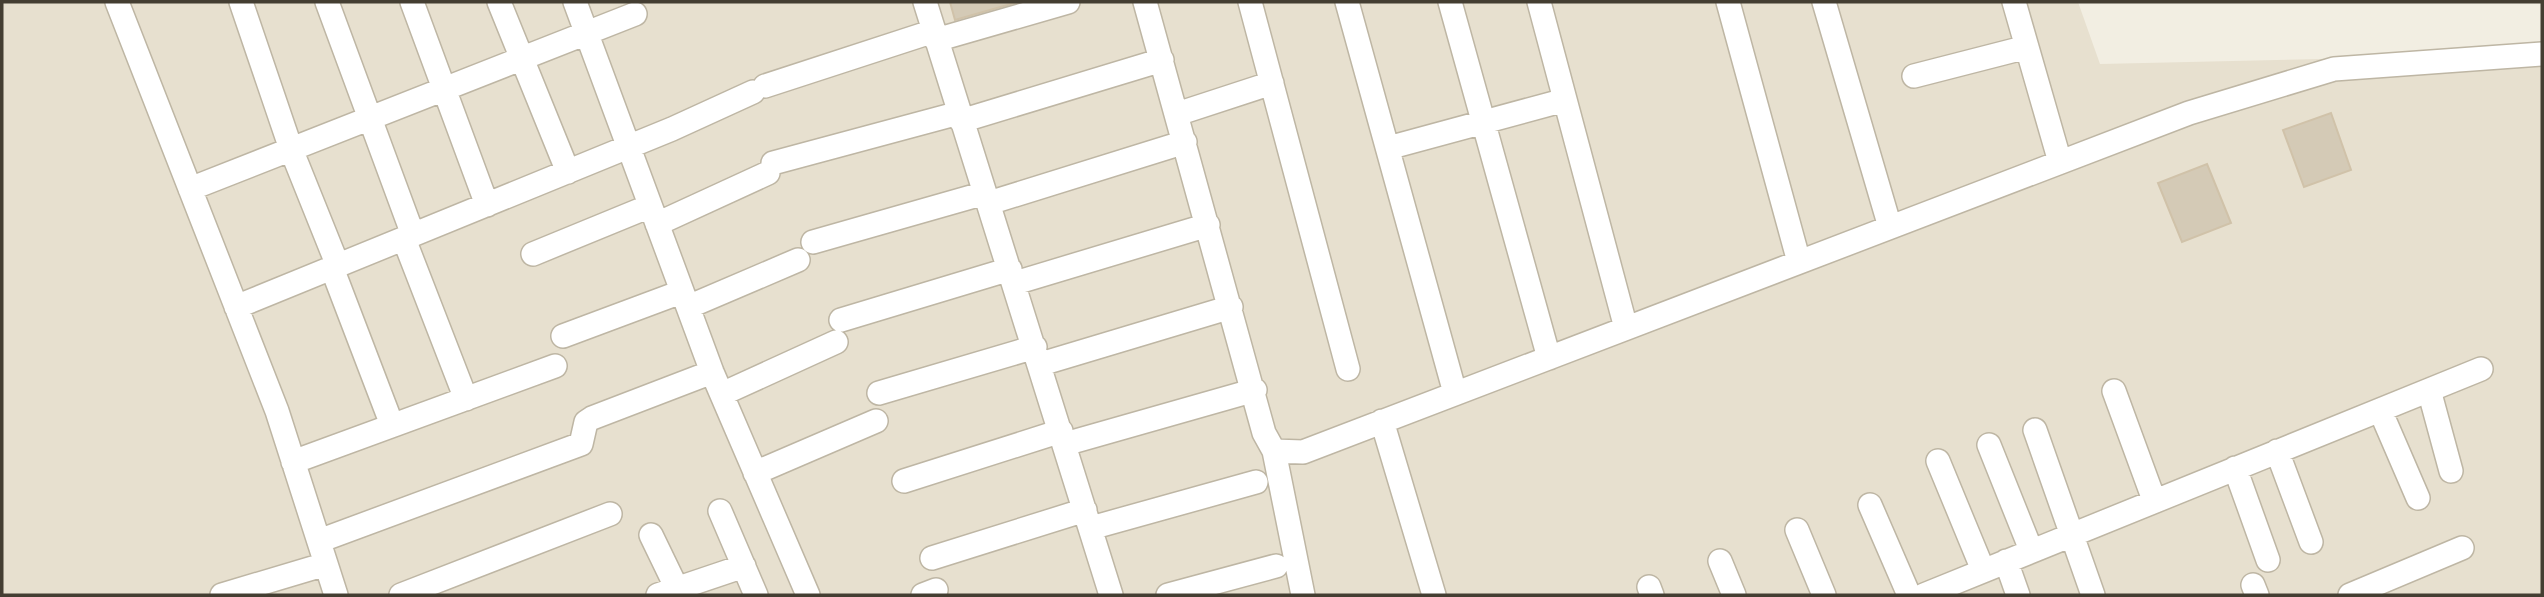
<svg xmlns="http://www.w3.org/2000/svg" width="2544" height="597" font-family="'DejaVu Sans',sans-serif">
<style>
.residential{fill:#e7e0cf}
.building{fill:#d4cab6;stroke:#d0c2a9;stroke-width:2}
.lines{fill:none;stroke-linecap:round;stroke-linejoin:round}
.minor-casing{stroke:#beb6a4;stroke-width:26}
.minor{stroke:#fff;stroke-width:23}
</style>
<rect width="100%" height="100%" fill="#f2eee2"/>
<path class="residential" d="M2,2H2078L2100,64L2542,54V595H2Z"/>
<path class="building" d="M950,2H1018L955,20Z
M2331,113L2351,170L2304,187L2283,130Z
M2207,164L2231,223L2182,242L2158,183Z"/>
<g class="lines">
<defs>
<path id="minor" d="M117,2L277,411L336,595
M241,2L291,149L338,266
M327,2L413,235
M412,2L487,205
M499,2L568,172
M575,2L712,372L808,595
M925,2L1111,595
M1145,2L1264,433L1274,451L1303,595
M1250,2L1348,369
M1347,2L1455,393
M1450,2L1549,358
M1539,2L1626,328
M1728,2L1799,262
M1824,2L1890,227
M2014,2L2060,162
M936,40L1068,2
M1914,76L2027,47
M765,86L934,31
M1177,114L1272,83
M961,121L1162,60
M1388,148L1565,100
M773,163L959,113
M190,189L635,14
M989,203L1185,142
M657,224L768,173
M404,239L466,399
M813,242L985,193
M533,254L650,206
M332,268L392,425
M1015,283L1208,225
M236,307L672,129L753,92
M688,307L798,260
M841,320L1010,269
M563,336L681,292
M1041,364L1231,307
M2429,390L2451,471
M2114,391L2154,500
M879,393L1035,347
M722,394L836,342
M2380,410L2418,498
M1382,421L1434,595
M2035,430L2093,595
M1065,444L1255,390
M1989,445L2031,550
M1274,451L1303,452L2189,113L2334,69L2542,54
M2277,451L2311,542
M1938,461L1983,570
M293,462L555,366
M2235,468L2268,560
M755,473L876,421
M904,481L1061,431
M1870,505L1909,595
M720,511L756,595
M1091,528L1256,482
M1797,530L1824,595
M651,535L680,595
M319,541L581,444L586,422L592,418L712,372
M932,558L1085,510
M1720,561L1734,595
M2006,561L2018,595
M2253,585L2257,595
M1649,587L1652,595
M222,595L326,564
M401,595L610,514
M658,595L744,566
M923,595L936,590
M1168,595L1276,566
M1924,595L2481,369
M2350,595L2462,548"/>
</defs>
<use href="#minor" class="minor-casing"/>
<use href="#minor" class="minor"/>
</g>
<rect width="2544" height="597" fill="none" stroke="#443e32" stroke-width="7"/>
</svg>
